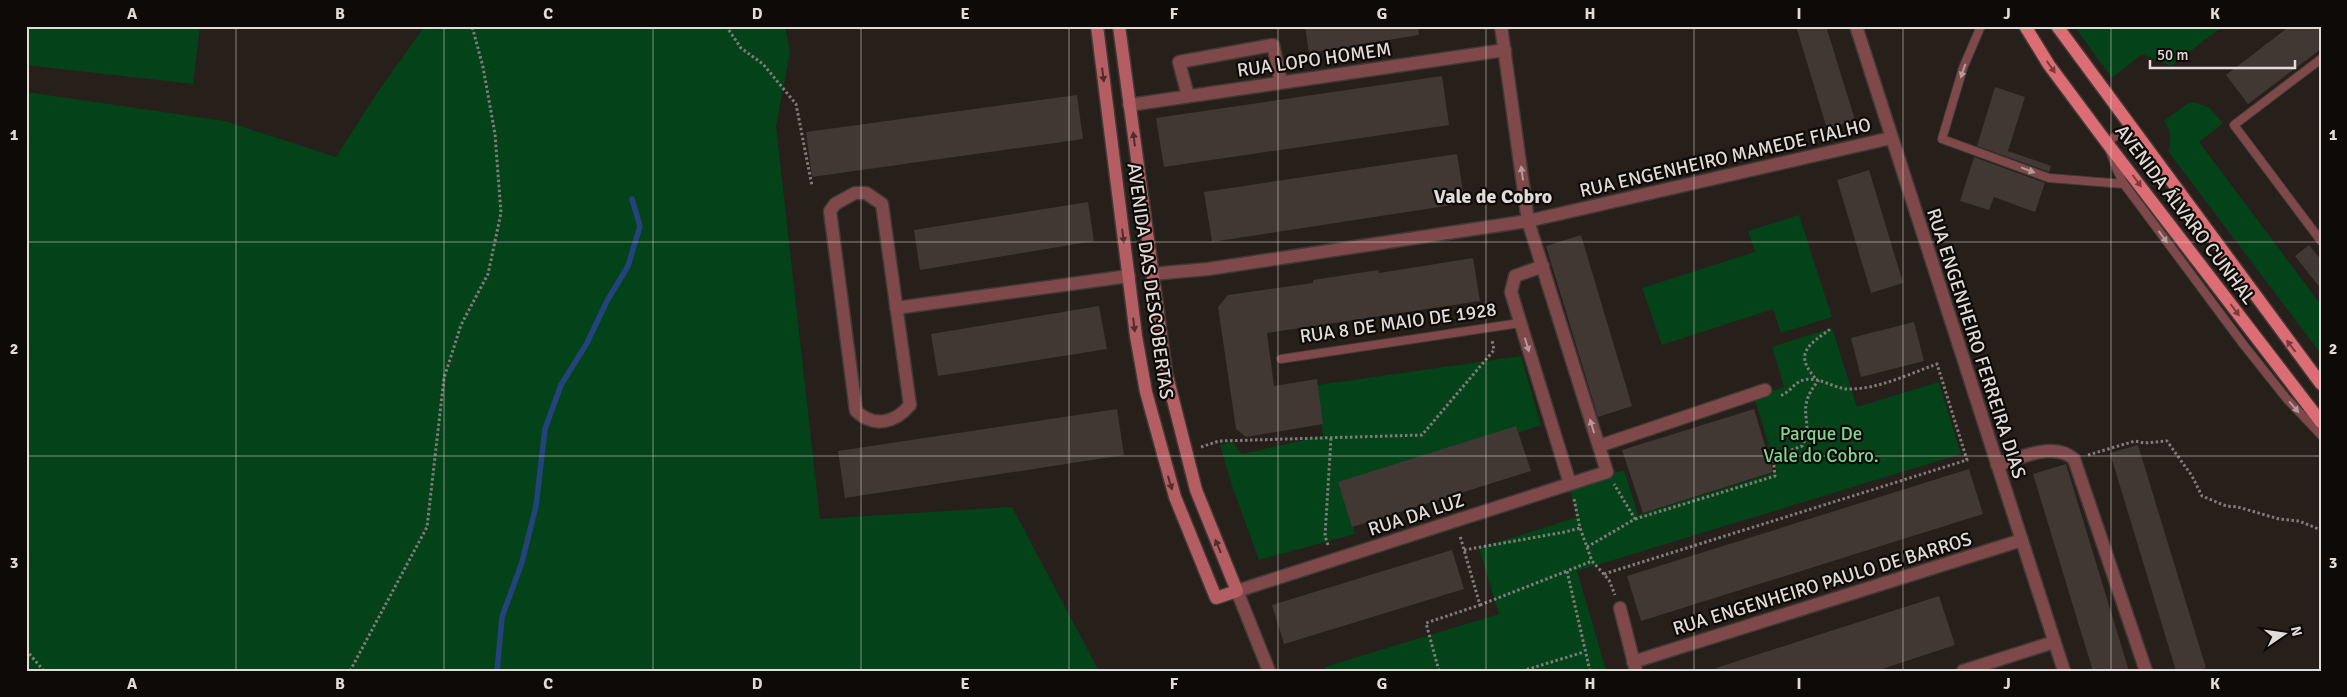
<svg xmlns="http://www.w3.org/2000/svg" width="2347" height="697" font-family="Signika,sans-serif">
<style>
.green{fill:#044319}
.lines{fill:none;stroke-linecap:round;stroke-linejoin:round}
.stream{stroke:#23437c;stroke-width:5.5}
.building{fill:#413833}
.lane-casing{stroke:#413935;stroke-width:10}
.street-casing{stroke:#413935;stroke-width:15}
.secondary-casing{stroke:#413935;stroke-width:15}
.primary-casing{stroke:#413935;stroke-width:15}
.path{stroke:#827b77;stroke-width:3;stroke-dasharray:2.5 2.5;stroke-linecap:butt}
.lane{stroke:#7f494b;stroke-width:8}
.street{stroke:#7f494b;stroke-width:12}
.secondary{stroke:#b45e63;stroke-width:12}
.primary{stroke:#dd6d74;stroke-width:12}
.oneway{fill:#763c3e}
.oneway2{fill:#b59a99}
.oneway3{fill:#502c2c}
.grid{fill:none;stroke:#e2dcd9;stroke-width:1;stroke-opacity:0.55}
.labels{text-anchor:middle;stroke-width:4.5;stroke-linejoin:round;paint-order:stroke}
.street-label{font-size:19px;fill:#e2dcd9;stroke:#0e0a08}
.park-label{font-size:19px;fill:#7dd68d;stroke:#0e0a08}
.neighbourhood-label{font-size:20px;font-weight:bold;fill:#e2dcd9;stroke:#0e0a08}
.neatline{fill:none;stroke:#e2dcd9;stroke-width:2}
.grid-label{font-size:16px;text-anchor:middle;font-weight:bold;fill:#e2dcd9}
</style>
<rect width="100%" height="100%" fill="#271f1a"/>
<path class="green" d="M26,26H200L193,84L26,65Z
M425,26H785L790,52L776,126L820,519L1012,507L1099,671H26V92L225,121L336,157L379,90Z
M2074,26H2223L2171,66L2142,54L2112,78Z
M2193,102L2208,107L2223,123L2199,142L2321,305V354L2168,151C2172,141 2171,130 2164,121L2187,104Z
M1799,215L1832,317L1781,333L1773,309L1662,345L1642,288L1755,252L1748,231Z
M1832,328L1857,407L1939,382L1961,454L1577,571L1606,670L1327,671L1325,667L1499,614L1479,548L1578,517L1569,487L1624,470L1638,515L1777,472L1754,396L1784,387L1772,347Z
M1521,356L1541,425L1344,491L1355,534L1259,560L1231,483L1220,445L1232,442L1242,454L1323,436L1318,385Z"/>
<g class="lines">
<path class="stream" d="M497,671L502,617L522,562L536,506L545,429L561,385L587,343L607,301L628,266L640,226L632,199"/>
</g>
<path class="building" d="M1305,26H1418L1419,35L1309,53Z
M1796,26H1826L1855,120L1827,129Z
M2290,26H2317L2321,31V49L2248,104L2226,75Z
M1442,76L1449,125L1164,167L1156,118Z
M1995,87L2025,97L2008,151L2051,166L2049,172L1977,146Z
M1077,95L1083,139L812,177L806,132Z
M1457,154L1465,203L1212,242L1204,192Z
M1974,157L2045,183L2035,212L1994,197L1989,210L1960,201Z
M1869,170L1903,283L1871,293L1837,180Z
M1088,202L1094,241L920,270L914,230Z
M1581,235L1632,406L1598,417L1546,246Z
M2309,245L2321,260V289L2295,256Z
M1473,258L1480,301L1267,333L1274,386L1317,379L1323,424L1246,437L1236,429L1218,307L1228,295L1313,283V280L1378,270L1379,273Z
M1099,306L1107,349L938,376L931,334Z
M1914,322L1924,361L1861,377L1851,338Z
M1117,409L1124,455L845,498L838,451Z
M1754,409L1773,472L1643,513L1622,450Z
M1516,426L1531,471L1352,527L1338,482Z
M2138,445L2206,668L2195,671H2176L2110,453Z
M2066,464L2083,520L2129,671H2093L2084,642L2033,474Z
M1969,469L1983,514L1641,621L1627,576Z
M1452,550L1464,589L1284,644L1272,605Z
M1939,596L1955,645L1876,671H1717L1716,668Z"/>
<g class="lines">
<defs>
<path id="lane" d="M1981,26L1963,68L1942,139L2049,178L2124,184
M2321,59L2234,125L2321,241
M2129,125L2107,143L2117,170L2124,184L2243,344L2286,398L2321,435
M1281,359L1520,323"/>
<path id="street" d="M1856,26L2064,671
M1188,96L1179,62L1273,45L1281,82
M1129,105L1505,50
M855,193H866L882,204L910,405C895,423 874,428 856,411L830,211L835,204Z
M1543,266L1515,276L1511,292L1570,484
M1152,274L1208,269L1528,221L1891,138
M896,308L1129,276
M1599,446L1765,390
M1997,465C2021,458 2053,441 2074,459L2146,671
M1620,608L1636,671
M1633,662L2022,540
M1269,671L1237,591L1607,472L1528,221L1501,26
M1963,671L2054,642"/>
<path id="secondary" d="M1097,26L1136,336L1146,392L1175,497L1216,598L1237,591L1196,490L1166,372L1119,26"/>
<path id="primary" d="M2025,26L2049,65L2107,143L2321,422
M2057,26L2321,384"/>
</defs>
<use href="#lane" class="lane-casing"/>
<use href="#street" class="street-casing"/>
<use href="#secondary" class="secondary-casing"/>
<use href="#primary" class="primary-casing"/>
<path class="path" d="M726,26L741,48L763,64L796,104L812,186
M1201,447L1219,441L1422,435L1494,350L1492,340
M2088,455L2135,441L2144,443L2167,441L2192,476L2202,496L2226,506L2238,507L2279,519L2299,521L2321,530
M1574,499L1580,528L1592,561L1609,580L1615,595
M1635,519L1775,476L1773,457L1802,446C1816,420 1793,412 1818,381C1792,354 1808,345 1832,328
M1328,545L1325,536L1331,438
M1587,547L1635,519L1614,484
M1464,550L1565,532L1580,528
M1604,574L1967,460L1937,364C1909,374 1879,389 1849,389C1834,389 1819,376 1804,380C1794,382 1789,394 1779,396
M1480,605L1567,571
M26,650L44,671
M350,671L427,527L444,378L461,325L488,274L501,213L495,134L483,67L472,26
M1439,671L1426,623L1480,605L1460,536
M1522,671L1584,652
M1590,671L1567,571L1592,561"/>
<use href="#lane" class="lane"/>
<use href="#street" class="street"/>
<use href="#secondary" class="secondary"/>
<use href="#primary" class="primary"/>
</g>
<defs><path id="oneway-solid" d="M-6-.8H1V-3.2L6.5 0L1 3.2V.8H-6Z" transform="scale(1.25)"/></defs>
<g class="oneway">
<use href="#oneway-solid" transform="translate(2051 67) rotate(55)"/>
<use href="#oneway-solid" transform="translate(2137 181) rotate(53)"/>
<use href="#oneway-solid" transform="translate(2235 310) rotate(53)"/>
<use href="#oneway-solid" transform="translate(2291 346) rotate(-128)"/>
</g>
<g class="oneway2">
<use href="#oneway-solid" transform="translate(1963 71) rotate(109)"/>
<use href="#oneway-solid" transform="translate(2028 170) rotate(21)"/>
<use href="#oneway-solid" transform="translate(1522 173) rotate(-98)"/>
<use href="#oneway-solid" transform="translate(2163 237) rotate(54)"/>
<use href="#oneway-solid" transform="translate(1527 345) rotate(73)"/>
<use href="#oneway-solid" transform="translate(2294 407) rotate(49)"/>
<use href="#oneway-solid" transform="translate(1592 426) rotate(-107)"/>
</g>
<g class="oneway3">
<use href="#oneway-solid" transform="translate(1103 75) rotate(83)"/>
<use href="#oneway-solid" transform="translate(1134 139) rotate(-97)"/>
<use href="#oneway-solid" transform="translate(1123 236) rotate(83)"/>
<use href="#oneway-solid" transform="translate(1134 325) rotate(83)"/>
<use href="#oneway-solid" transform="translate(1170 483) rotate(73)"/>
<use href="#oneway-solid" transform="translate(1218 546) rotate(-113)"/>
</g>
<path class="grid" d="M236,26V671M444,26V671M653,26V671M861,26V671M1069,26V671M1278,26V671M1486,26V671M1694,26V671M1903,26V671M2111,26V671M26,242H2321M26,456H2321"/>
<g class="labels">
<g class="street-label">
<text transform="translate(1314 59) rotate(-8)" y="7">RUA LOPO HOMEM</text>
<text transform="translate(1725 157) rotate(-13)" y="7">RUA ENGENHEIRO MAMEDE FIALHO</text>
<text transform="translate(2186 214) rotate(53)" y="7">AVENIDA ÁLVARO CUNHAL</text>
<text transform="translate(1151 281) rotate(82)" y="7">AVENIDA DAS DESCOBERTAS</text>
<text transform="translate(1398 322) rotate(-8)" y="7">RUA 8 DE MAIO DE 1928</text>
<text transform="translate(1977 343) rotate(72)" y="7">RUA ENGENHEIRO FERREIRA DIAS</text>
<text transform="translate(1416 514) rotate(-18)" y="7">RUA DA LUZ</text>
<text transform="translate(1822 583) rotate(-17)" y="7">RUA ENGENHEIRO PAULO DE BARROS</text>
</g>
<g class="park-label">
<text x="1821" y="440">Parque De<tspan x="1821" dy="22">Vale do Cobro.</tspan></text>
</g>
<g class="neighbourhood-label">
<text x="1493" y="203">Vale de Cobro</text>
</g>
</g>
<rect width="2347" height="697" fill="none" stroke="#0e0a08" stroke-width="55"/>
<g transform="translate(2284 634) rotate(77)" stroke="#0e0a08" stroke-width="4" paint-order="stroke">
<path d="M0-4L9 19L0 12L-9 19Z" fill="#e2dcd9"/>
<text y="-8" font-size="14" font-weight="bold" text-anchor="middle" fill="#e2dcd9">N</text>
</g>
<path d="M2150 60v8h145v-8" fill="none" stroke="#e2dcd9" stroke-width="2.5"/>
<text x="2157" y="60" font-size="15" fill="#e2dcd9" stroke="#0e0a08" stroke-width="4" paint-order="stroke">50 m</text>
<rect x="28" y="28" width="2292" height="642" class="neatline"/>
<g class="grid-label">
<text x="132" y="19">A</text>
<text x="340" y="19">B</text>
<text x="548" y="19">C</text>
<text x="757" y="19">D</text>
<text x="965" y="19">E</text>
<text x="1174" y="19">F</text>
<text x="1382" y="19">G</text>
<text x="1590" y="19">H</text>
<text x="1799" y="19">I</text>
<text x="2007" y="19">J</text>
<text x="2215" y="19">K</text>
<text x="14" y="140">1</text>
<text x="2333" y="140">1</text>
<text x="14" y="354">2</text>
<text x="2333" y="354">2</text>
<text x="14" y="568">3</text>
<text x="2333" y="568">3</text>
<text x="132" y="689">A</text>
<text x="340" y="689">B</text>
<text x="548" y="689">C</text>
<text x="757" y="689">D</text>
<text x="965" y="689">E</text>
<text x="1174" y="689">F</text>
<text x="1382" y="689">G</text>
<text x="1590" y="689">H</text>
<text x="1799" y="689">I</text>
<text x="2007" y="689">J</text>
<text x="2215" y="689">K</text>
</g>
</svg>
